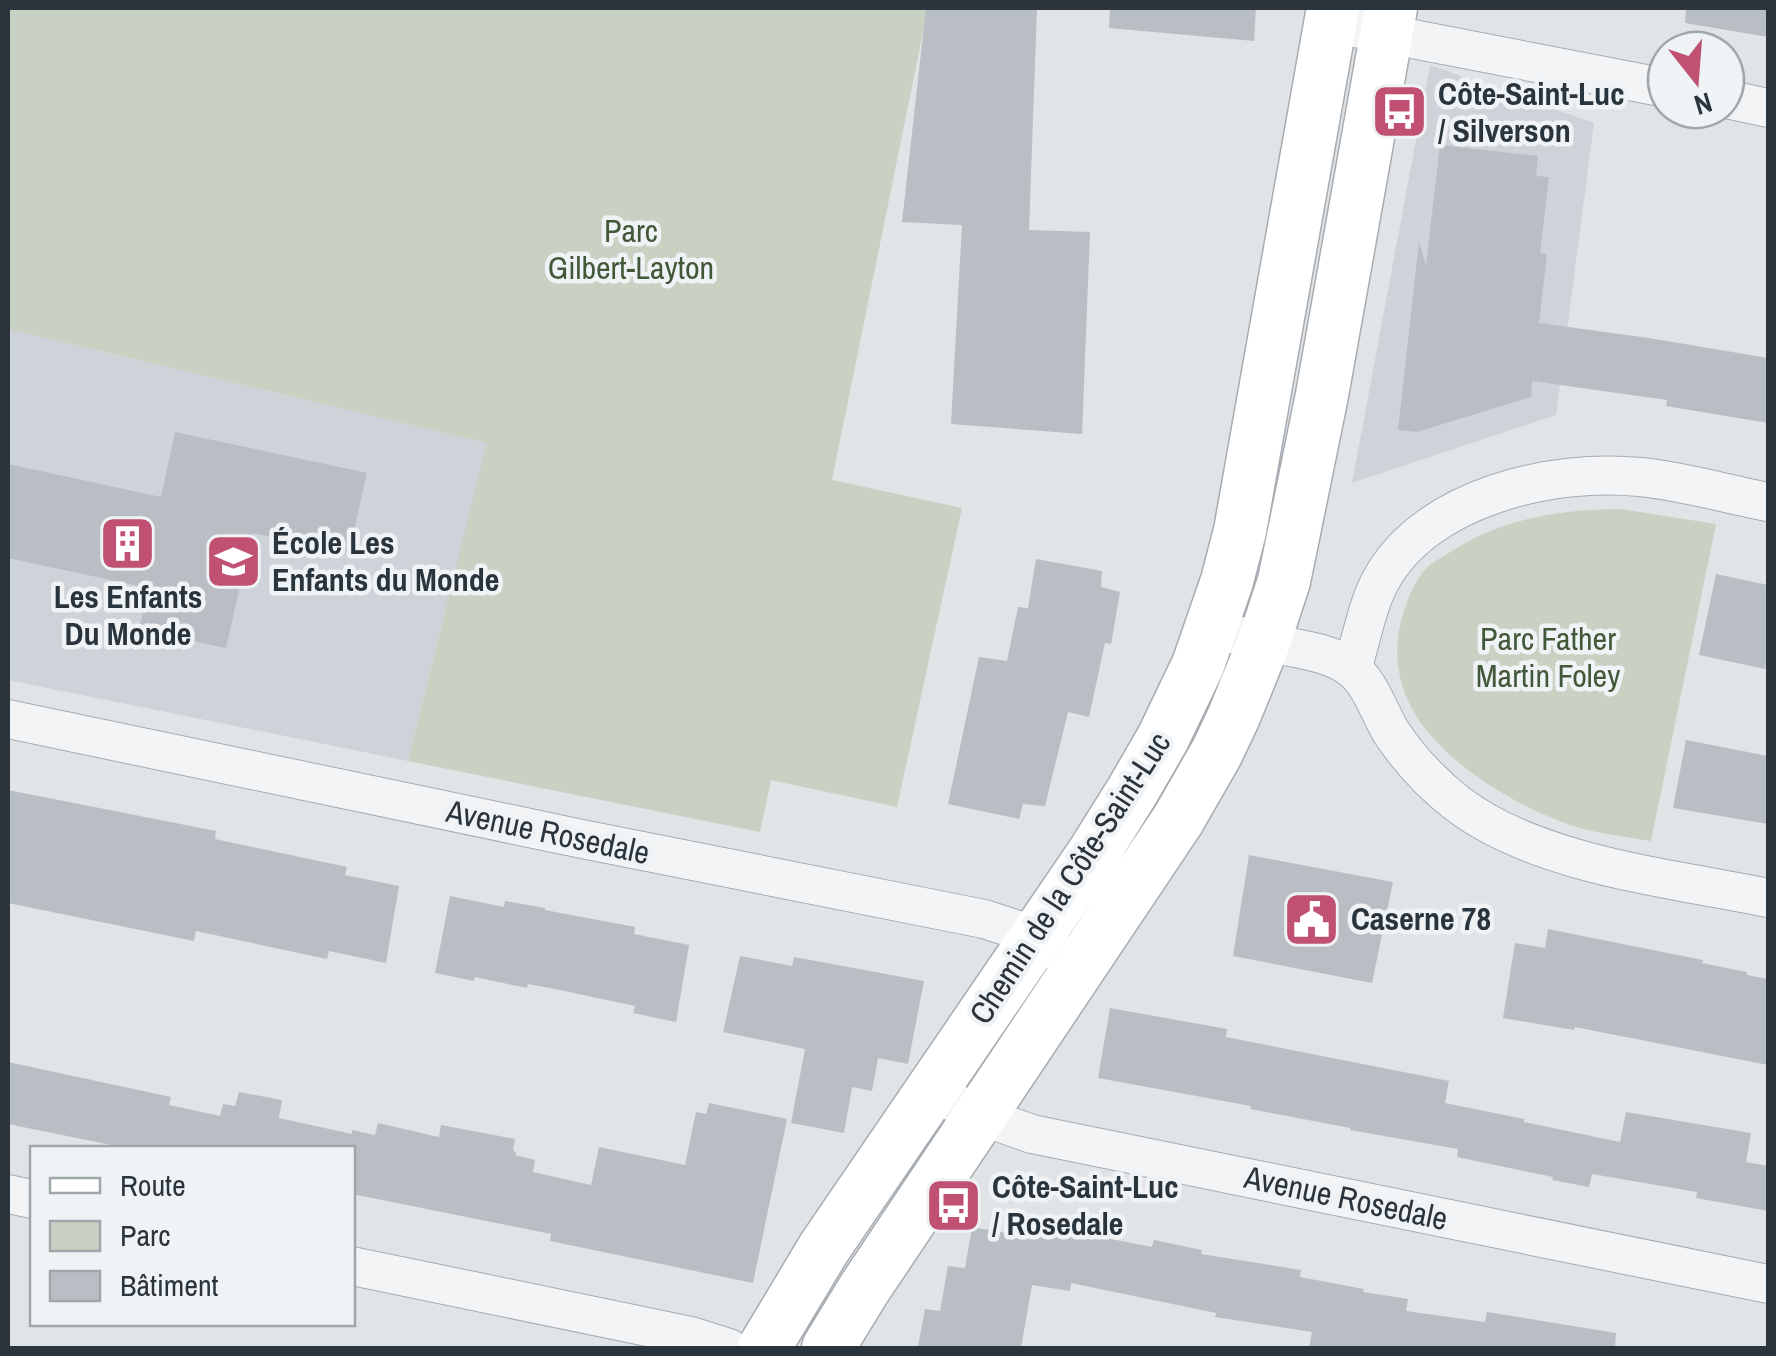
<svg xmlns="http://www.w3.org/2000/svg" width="1776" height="1356" font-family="'Archivo Narrow',sans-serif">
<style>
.built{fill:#ced3d9}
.green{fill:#c8d1c2}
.building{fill:#b8bec4}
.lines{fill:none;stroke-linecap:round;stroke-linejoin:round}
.street-casing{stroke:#a6acb1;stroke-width:40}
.secondary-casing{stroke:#a6acb1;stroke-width:55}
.street{stroke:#f2f4f6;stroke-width:38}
.secondary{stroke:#fff;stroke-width:52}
.labels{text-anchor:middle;stroke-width:9;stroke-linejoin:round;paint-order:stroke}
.poi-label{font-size:32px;font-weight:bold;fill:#2a343d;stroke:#eff3f5;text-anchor:start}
.park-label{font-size:32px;fill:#435739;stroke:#eff3f5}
.street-label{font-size:32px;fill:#2a343d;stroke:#eff3f5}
</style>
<rect width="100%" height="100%" fill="#e0e4e7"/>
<path class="built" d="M1430,65L1594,123L1556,415L1352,483Z
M8,329L488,443L408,761L8,680Z"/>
<path class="green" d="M8,8H928L832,480L962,508L897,807L771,780L760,832L408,761L487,443L8,329Z
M1621,509L1716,524L1651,841C1622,836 1589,833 1562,822C1510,802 1453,767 1420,722C1399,692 1392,655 1401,621C1406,604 1412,586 1423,572C1428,565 1439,559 1447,554C1501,518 1557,510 1621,509Z"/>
<path class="building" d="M926,8H1037L1029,230L1090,232L1082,434L951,424L962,225L902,222Z
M1110,8H1256L1254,41L1109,28Z
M1686,8H1768V37L1685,23Z
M1440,145L1538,156L1536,176L1549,177L1540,253L1547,254L1539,323L1649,338L1768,358V423L1666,406L1667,400L1532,381L1531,397L1417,432L1398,430L1419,242L1426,265Z
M175,432L367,473L349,553L252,533L226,648L139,630L148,588L8,558V464L161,497Z
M1036,559L1102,571L1101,587L1120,592L1111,644L1105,643L1089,717L1068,712L1045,806L1023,804L1019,819L948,804L979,657L1007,661L1018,607L1028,608Z
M1716,574L1768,585V652L1765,669L1699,655Z
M1686,740L1768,756V824L1673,808Z
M8,790L216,831L215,839L347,867L345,875L399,886L386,963L329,951L327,959L196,931L194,941L8,903Z
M1249,855L1393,882L1372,983L1233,956Z
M450,896L504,907L505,901L545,908V910L635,927L634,934L689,945L676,1022L633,1013L635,1006L555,989L528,984L527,988L475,977L474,981L435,973Z
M1548,929L1703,960L1702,963L1747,972V975L1768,979V1065L1575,1027L1574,1030L1503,1018L1515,943L1545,948Z
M740,956L792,966L794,957L924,981L908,1064L878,1058L872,1091L852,1087L844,1133L791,1123L805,1049L723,1032Z
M1110,1008L1227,1029L1226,1037L1449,1081L1445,1103L1524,1119V1122L1620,1142L1626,1112L1751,1133L1746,1162L1768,1166V1211L1696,1198L1697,1192L1592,1174L1589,1187L1552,1180L1553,1177L1457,1157L1458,1149L1350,1130V1128L1250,1109L1251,1106L1098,1078Z
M8,1062L171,1097L169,1105L220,1116L223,1104L235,1106L239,1092L282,1100L279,1118L352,1134V1130L375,1135L378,1123L439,1137L441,1125L515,1139L513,1151L516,1152L515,1155L535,1160L533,1172L591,1185L599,1147L685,1165L696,1112L706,1114L709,1103L787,1119L753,1283L550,1241L551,1234L352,1194V1148H126L8,1124Z
M1020,1216L1081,1226L1080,1233L1152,1247L1154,1240L1202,1250L1201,1254L1301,1270L1300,1277L1364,1289L1363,1292L1408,1299L1406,1311L1485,1322L1487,1312L1616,1333L1615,1348H1309L1312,1332L1215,1317L1216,1313L1071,1283L1070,1291L1032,1285L1021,1348H933L918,1346L925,1309L940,1311L948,1266L965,1268L972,1227L1018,1235Z"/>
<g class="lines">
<defs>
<path id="street" d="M1330,23L1666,88
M1726,99L1768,108
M1212,628C1229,633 1246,638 1264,642C1292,649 1327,650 1351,668C1370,682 1379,712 1391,732C1409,759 1432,784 1458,804C1538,865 1671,878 1768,898
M1352,668C1362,640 1366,607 1381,580C1426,497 1553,468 1640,477C1683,481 1726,494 1768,502
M8,719L582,839L984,919L1021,931L1056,951
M931,1091L981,1116L1032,1134L1768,1284
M8,1194L32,1199
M352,1266L691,1336L729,1348"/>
<path id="secondary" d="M764,1348L824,1248L1093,854L1133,790L1163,738L1198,665L1227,581L1240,531L1333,8
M828,1348L864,1289L1178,820L1217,752L1234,716L1264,642L1284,581L1322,395L1391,8"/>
</defs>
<use href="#street" class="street-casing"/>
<use href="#secondary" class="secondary-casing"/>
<use href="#street" class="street"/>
<use href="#secondary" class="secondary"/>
</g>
<defs>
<symbol id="bus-square" viewBox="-11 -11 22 22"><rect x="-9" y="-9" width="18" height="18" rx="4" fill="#c05172" stroke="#eff3f5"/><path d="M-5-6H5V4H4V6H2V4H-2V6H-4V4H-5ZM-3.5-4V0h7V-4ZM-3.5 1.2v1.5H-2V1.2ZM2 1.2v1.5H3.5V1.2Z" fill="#fff"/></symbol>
<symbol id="building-square" viewBox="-11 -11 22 22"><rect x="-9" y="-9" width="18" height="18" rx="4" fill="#c05172" stroke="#eff3f5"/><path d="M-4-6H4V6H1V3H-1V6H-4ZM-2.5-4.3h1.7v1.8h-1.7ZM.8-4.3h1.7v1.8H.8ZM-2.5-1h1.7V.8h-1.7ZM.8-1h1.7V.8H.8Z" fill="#fff"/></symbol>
<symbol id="school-square" viewBox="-11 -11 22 22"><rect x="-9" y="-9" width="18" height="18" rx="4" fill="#c05172" stroke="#eff3f5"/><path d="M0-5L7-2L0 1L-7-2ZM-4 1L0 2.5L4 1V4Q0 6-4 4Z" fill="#fff"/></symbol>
<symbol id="civic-square" viewBox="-11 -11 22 22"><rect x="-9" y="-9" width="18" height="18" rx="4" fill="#c05172" stroke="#eff3f5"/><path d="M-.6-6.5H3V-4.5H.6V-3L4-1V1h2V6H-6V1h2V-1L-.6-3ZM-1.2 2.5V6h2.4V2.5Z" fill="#fff"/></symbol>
</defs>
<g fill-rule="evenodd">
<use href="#bus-square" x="1368" y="80" width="63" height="63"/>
<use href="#building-square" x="96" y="512" width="63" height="63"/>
<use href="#school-square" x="202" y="530" width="63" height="63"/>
<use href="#civic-square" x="1280" y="888" width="63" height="63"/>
<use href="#bus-square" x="922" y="1174" width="63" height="63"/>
</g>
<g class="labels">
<g class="poi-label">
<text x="1438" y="105">Côte-Saint-Luc<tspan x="1438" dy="37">/ Silverson</tspan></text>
<text x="272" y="554">École Les<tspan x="272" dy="37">Enfants du Monde</tspan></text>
<text x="128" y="608" text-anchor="middle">Les Enfants<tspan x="128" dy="37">Du Monde</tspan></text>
<text x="1351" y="930">Caserne 78</text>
<text x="992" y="1198">Côte-Saint-Luc<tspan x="992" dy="37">/ Rosedale</tspan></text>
</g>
<g class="park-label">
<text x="631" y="242">Parc<tspan x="631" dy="37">Gilbert-Layton</tspan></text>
<text x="1548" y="650">Parc Father<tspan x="1548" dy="37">Martin Foley</tspan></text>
</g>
<g class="street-label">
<text transform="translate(548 832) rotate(12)" y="11">Avenue Rosedale</text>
<text transform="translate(1070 878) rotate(-57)" y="11">Chemin de la Côte-Saint-Luc</text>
<text transform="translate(1346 1198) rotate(12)" y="11">Avenue Rosedale</text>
</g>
</g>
<rect width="1776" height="1356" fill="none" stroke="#2a343d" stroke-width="20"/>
<rect x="30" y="1146" width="325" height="180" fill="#eff3f5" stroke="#a0a7ab" stroke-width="2.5"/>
<rect x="50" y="1178" width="50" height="15" fill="#ffffff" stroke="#a0a7ab" stroke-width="2.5"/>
<text x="120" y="1196" font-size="30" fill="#2a343d">Route</text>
<rect x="50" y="1221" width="50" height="30" fill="#c8d1c2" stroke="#a0a7ab" stroke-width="2.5"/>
<text x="120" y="1246" font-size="30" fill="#2a343d">Parc</text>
<rect x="50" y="1271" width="50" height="30" fill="#b8bec4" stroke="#a0a7ab" stroke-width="2.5"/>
<text x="120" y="1296" font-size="30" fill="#2a343d">Bâtiment</text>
<g transform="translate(1696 80) rotate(163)"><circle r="48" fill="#eff3f5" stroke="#a0a7ab" stroke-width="2.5"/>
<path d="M0-8L18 38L0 25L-18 38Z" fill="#c05172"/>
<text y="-15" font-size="28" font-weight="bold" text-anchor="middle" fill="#2a343d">N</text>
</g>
</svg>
